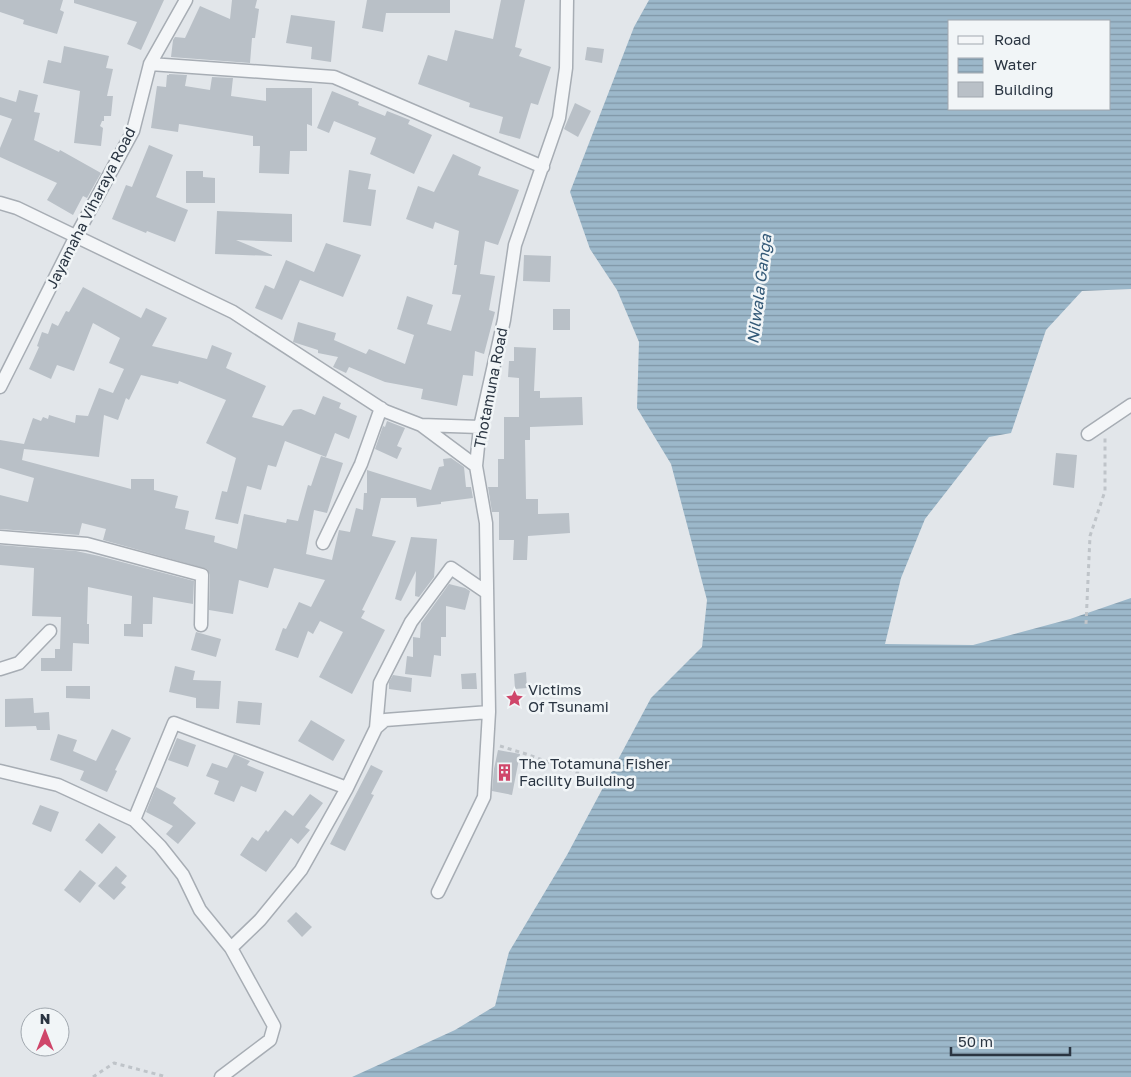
<svg xmlns="http://www.w3.org/2000/svg" width="1131" height="1077" font-family="'Golos Text',sans-serif">
<style>
.water{fill:url(#water-rules);fill-rule:evenodd}
.building{fill:#b9c0c7}
.lines{fill:none;stroke-linecap:round;stroke-linejoin:round}
.street-casing{stroke:#a7adb4;stroke-width:15}
.path{stroke:#bfc4c9;stroke-width:3;stroke-dasharray:4 4;stroke-linecap:butt}
.street{stroke:#f4f6f8;stroke-width:12}
.labels{text-anchor:middle;stroke-width:5;stroke-linejoin:round;paint-order:stroke}
.street-label{font-size:15px;fill:#2a3542;stroke:#f1f5f7}
.poi-label{font-size:15px;fill:#2a3542;stroke:#f1f5f7;text-anchor:start}
.water-label{font-size:16px;font-style:italic;fill:#335977;stroke:#f1f5f7}
</style>
<defs>
<pattern id="water-rules" width="6" height="5" patternUnits="userSpaceOnUse" patternTransform="scale(1.25)"><rect width="6" height="5" fill="#9cb8ca"/><path d="M0 2.5h6" fill="none" stroke="#7f96a6"/></pattern>
</defs>
<rect width="100%" height="100%" fill="#e2e6ea"/>
<path class="water" d="M649,0H1131V289L1082,291L1046,330L1011,433L989,437L925,519L901,578L885,644L973,645L1070,619L1131,598V1077H352L455,1030L495,1006L509,952L567,855L651,698L702,647L707,600L671,464L637,408L639,342L617,290L590,249L570,192L634,27ZM950,21H1110V109H950Z"/>
<path class="building" d="M0,0H63L60,10L64,12L57,34L23,24L24,20L0,12Z
M74,0H164L141,50L127,44L137,22L74,3Z
M232,0H257L255,8L259,9L255,38H252L250,63L171,57L173,40L175,37L185,38L200,6L230,19Z
M367,0H450V13H386L383,32L362,28Z
M501,0H525L515,47L522,49L519,56L551,67L538,105L531,103L520,139L499,133L503,117L469,107L470,103L418,84L428,55L447,61L455,30L493,39Z
M291,15L335,21L331,62L311,59L312,47L286,43Z
M64,46L109,56L106,68L113,69L107,96H113L111,116H104V121H102L100,126L103,128L101,146L74,143L80,91L43,83L48,60L61,63Z
M587,47L604,49L602,63L585,60Z
M169,74L187,75L185,86L210,90L212,77L233,78L231,96L266,101V88H312V126L307,124V151H290L289,174L259,173L260,146H253V136L186,125V123V125L179,124L178,132L151,128L157,86L166,87L167,75H169Z
M19,90L38,95L34,112L40,113L34,140L59,152L60,150L101,173L87,198L83,196L73,215L47,200L57,183L0,157V148L12,119L0,115V97L16,102Z
M332,91L359,102L358,105L385,116L387,111L410,120L408,124L432,135L414,174L370,154L376,138L334,121L329,133L317,128Z
M575,103L591,111L578,137L564,129Z
M149,145L173,155L156,197L188,210L175,242L147,231L146,233L112,219L126,185L132,187Z
M453,154L481,167L478,175L519,190L498,245L485,241L480,274L495,276L489,310L495,312L484,354L475,351L473,376L463,375L457,406L421,399L423,389L385,382L349,367L346,373L333,367L338,357L318,353V350L293,342L298,322L336,333L334,340L366,354L369,349L405,364L414,335L397,329L407,296L433,305L427,324L451,331L461,295L452,294L457,265H454L459,231L435,222L433,229L406,219L418,186L434,192Z
M349,170L371,174L368,189L376,190L371,226L343,222Z
M186,171H203V177L215,178V203H186Z
M217,211L292,214V242L236,240L272,255V256L215,254Z
M326,243L361,255L343,297L300,280L282,320L255,308L265,285L274,289L286,260L314,272Z
M524,255L551,256L550,282L523,281Z
M83,287L141,318L146,308L167,318L152,346L207,359L212,345L232,353L226,368L266,386L252,417L283,426L293,410L301,409L315,415L323,396L341,403L339,408L357,416L353,428L349,439L335,433L326,457L285,441L276,467L268,465L261,490L247,486L238,524L215,519L222,491L227,492L236,458L206,443L226,400L179,381L178,384L141,375L129,400L126,398L118,420L104,415L99,457L24,449L22,460L131,489V479H154V490L178,496L175,508L189,511L185,529L215,536L214,542L237,549L244,514L286,523L287,519L298,521L308,485L311,486L321,456L343,463L327,513L314,510L306,554L332,560L339,530L350,532L356,508L363,510L364,493H367V470L431,490L439,467L444,466L443,459L451,458L464,467L466,487H471L473,498L441,502V504L417,507L416,498H381L372,536L396,541L362,610L365,611L361,618L385,630L352,694L319,677L343,632L320,621L313,634L308,631L298,658L275,650L283,628L286,629L299,602L311,607L325,580L274,568L268,588L239,580L233,614L209,610L210,575L207,569L103,540L106,529L82,523L79,535L0,529V495L28,502L34,478L0,468V440L24,444L33,418L41,421L43,417L48,419L49,415L75,423L76,415L88,416L99,388L113,393L124,369L109,363L120,338L93,323L74,371L57,365L51,379L29,369L39,347L37,346L42,332L48,334L52,323L58,326L66,311L69,312Z
M553,309H570V330H553Z
M514,347L536,348L534,391H540V398L582,397L583,425L530,427V440H525L526,499H538V514L569,513L570,533L528,536L527,560H513L514,540H499V512H492L488,487H498V459H504V417H519V378L508,377L509,361H514Z
M387,421L405,428L397,446L402,448L397,459L375,449L383,426L385,427Z
M1056,453L1077,455L1074,488L1053,485Z
M411,537L437,539L434,577L419,597L415,596L416,571L401,601L395,599Z
M0,545L76,551L99,556L194,581L193,604L153,597L152,624H143V637L124,636V624H131L132,596L88,587L87,624H89V644L73,643L72,671H41V658H55V649H60L61,617L32,616L34,568L0,565Z
M449,584L465,588L470,591L465,610L446,606V637H441V656L434,655L431,677L405,674L407,656L413,657V637L420,638L421,623Z
M196,632L221,639L216,657L191,650Z
M175,666L195,671L193,680L221,681L219,709L196,708V698L169,692Z
M526,672L527,688L515,689L514,674Z
M476,673L477,689H462L461,674Z
M393,675L412,678L411,692L389,689V682Z
M66,686H90V699L66,698Z
M33,698L34,713L49,712L50,730H37L36,726L5,727V699Z
M238,701L262,703L260,725L236,723Z
M311,720L345,740L333,761L298,741Z
M112,729L131,738L115,770L117,771L107,792L80,780L84,771L50,760L58,734L77,740L73,751L96,761Z
M177,738L196,745L188,767L168,760Z
M498,750L520,754L512,795L492,791L494,769Z
M234,754L250,761L247,765L264,772L256,792L241,786L234,802L214,794L219,781L206,776L212,763L227,768Z
M371,765L383,771L371,794L374,795L345,851L330,844Z
M156,787L176,798L173,803L196,823L178,844L166,834L173,826L146,812Z
M310,794L323,803L305,827L310,830L298,844L291,838L266,872L240,855L252,837L258,841L266,830L268,832L285,810L293,816Z
M40,805L59,812L51,832L32,824Z
M99,823L116,837L102,854L85,840Z
M116,866L127,876L121,883L126,887L114,900L98,886Z
M80,870L96,883L80,903L64,890Z
M296,912L312,927L302,937L287,921Z"/>
<g class="lines">
<defs>
<path id="street" d="M150,64L334,77L543,167
M0,203L17,208L233,312L385,411L421,425L476,466
M0,387L76,236L133,131L150,64L186,0
M421,425L480,427
M1088,434L1131,405
M0,537L87,544L202,575L201,625
M323,543L361,464L381,408
M0,669L19,663L50,631
M376,728L380,683L411,622L451,568L486,592
M0,771L58,785L134,820L174,723L347,788
M134,820L160,846L183,875L200,910L231,948
M438,892L484,797L489,712L486,523L476,466L480,427L504,320L515,245L559,118L566,68L567,0
M221,1077L270,1040L274,1026L231,948L260,920L301,870L347,788L376,728L385,720L489,712"/>
</defs>
<use href="#street" class="street-casing"/>
<path class="path" d="M1086,624L1090,536L1105,491V438
M500,746L526,754L579,773
M93,1077L114,1063L167,1077"/>
<use href="#street" class="street"/>
</g>
<defs>
<symbol id="sight-bare" viewBox="-9 -9 18 18"><path d="M0-6L1.8-2.2L6-1.7L2.9 1.2L3.7 5.4L0 3.3L-3.7 5.4L-2.9 1.2L-6-1.7L-1.8-2.2Z" fill="#cf466a" stroke="#f1f5f7" stroke-width="2.5" paint-order="stroke"/></symbol>
<symbol id="building-bare" viewBox="-9 -9 18 18"><path d="M-4-6H4V6H1V3H-1V6H-4ZM-2.5-4.3h1.7v1.8h-1.7ZM.8-4.3h1.7v1.8H.8ZM-2.5-1h1.7V.8h-1.7ZM.8-1h1.7V.8H.8Z" fill="#cf466a" stroke="#f1f5f7" stroke-width="2.5" paint-order="stroke"/></symbol>
</defs>
<g fill-rule="evenodd">
<use href="#sight-bare" x="502" y="686" width="25" height="25"/>
<use href="#building-bare" x="492" y="760" width="25" height="25"/>
</g>
<g class="labels">
<g class="street-label">
<text transform="translate(91 208) rotate(-63)" y="5">Jayamaha Viharaya Road</text>
<text transform="translate(491 388) rotate(-79)" y="5">Thotamuna Road</text>
</g>
<g class="poi-label">
<text x="528" y="695">Victims<tspan x="528" dy="17">Of Tsunami</tspan></text>
<text x="519" y="769">The Totamuna Fisher<tspan x="519" dy="17">Facility Building</tspan></text>
</g>
<g class="water-label">
<text transform="translate(759 289) rotate(-83)" y="6">Nilwala Ganga</text>
</g>
</g>
<rect x="948" y="20" width="162" height="90" fill="#f1f5f7" stroke="#a1a8af"/>
<rect x="958" y="36" width="25" height="8" fill="#f4f6f8" stroke="#a1a8af"/>
<text x="994" y="45" font-size="15" fill="#2a3542">Road</text>
<rect x="958" y="58" width="25" height="15" fill="url(#water-rules)" stroke="#a1a8af"/>
<text x="994" y="70" font-size="15" fill="#2a3542">Water</text>
<rect x="958" y="82" width="25" height="15" fill="#b9c0c7" stroke="#a1a8af"/>
<text x="994" y="95" font-size="15" fill="#2a3542">Building</text>
<g transform="translate(45 1032)"><circle r="24" fill="#f1f5f7" stroke="#a1a8af"/>
<path d="M0-4L9 19L0 12L-9 19Z" fill="#cf466a"/>
<text y="-8" font-size="14" font-weight="bold" text-anchor="middle" fill="#2a3542">N</text>
</g>
<path d="M951 1047v8h119v-8" fill="none" stroke="#2a3542" stroke-width="2.5"/>
<text x="958" y="1047" font-size="15" fill="#2a3542" stroke="#f1f5f7" stroke-width="4" paint-order="stroke">50 m</text>
</svg>
